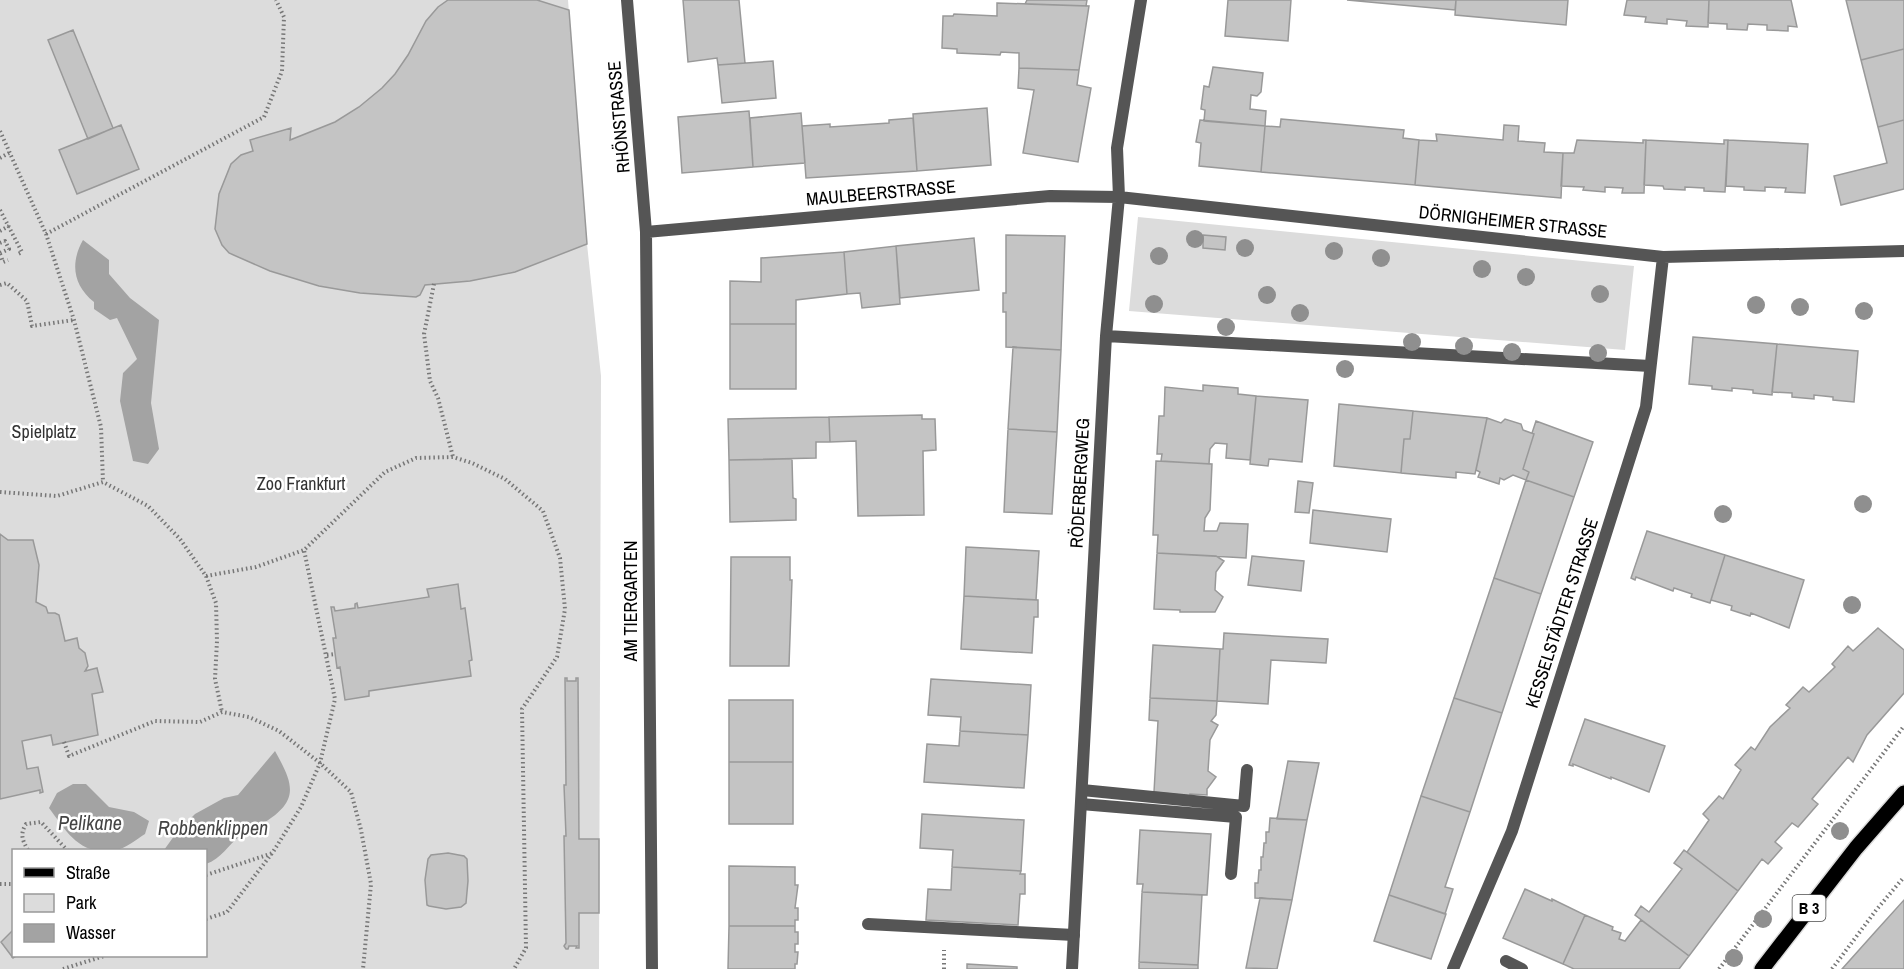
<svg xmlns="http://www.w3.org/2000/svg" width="1904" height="969" font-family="'Archivo Narrow',sans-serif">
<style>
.green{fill:#dcdcdc;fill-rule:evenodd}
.water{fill:#a3a3a3}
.building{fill:#c4c4c4;stroke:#999;stroke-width:1.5}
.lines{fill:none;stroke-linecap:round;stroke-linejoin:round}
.primary-casing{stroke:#dbdbdb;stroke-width:18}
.path{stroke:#777;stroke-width:4;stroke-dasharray:1.5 3;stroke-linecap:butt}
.lane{stroke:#555;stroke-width:12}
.street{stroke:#555;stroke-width:12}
.primary{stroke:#000;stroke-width:15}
.tree{fill:#8f8f8f}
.labels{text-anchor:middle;stroke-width:5;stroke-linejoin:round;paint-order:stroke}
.shield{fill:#fff;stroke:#4c4c4c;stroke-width:1.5}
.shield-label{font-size:16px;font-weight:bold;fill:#000}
.street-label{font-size:18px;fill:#000;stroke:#fff}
.park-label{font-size:18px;fill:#333;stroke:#fff}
.water-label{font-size:20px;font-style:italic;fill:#444;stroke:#fff}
</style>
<rect width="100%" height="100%" fill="#fff"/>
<path class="green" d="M0,0H568L587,244L601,376L599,969H0ZM14,850H206V956H14Z
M1138,217L1634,266L1625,350L1129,311Z"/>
<path class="water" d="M83,240L109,260V274L130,298L159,320L151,403L159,449L148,464L133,461L120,401L123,373L137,359L117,318L110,320L94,309V302C73,285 70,263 83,240Z
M275,751C294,785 300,801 262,824C255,828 248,831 241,835C228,845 221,859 206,864V850H164L177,832L195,814L224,798L238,795Z
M73,784H86L109,807L134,812L149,821L145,834C137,839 125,849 116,850C80,857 67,832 49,808L57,793Z"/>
<path class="building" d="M448,0H537L569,10L587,244L515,272L470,281L425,285L420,295L416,297L360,293L319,286L270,271L229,253L222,245L215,229L219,194L231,164L241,155L253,151L250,140L291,128L290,140L335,122L359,107L382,88L395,74L408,55L426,21L438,7Z
M683,0H739L745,63L718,65L717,58L688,62Z
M1027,0H1087L1086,6L1025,4Z
M1228,0H1291L1288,41L1225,36Z
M1347,0H1456L1455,10Z
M1456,0H1568L1566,25L1455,15Z
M1627,0H1709L1708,27L1686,26L1687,21L1667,19V24L1645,22L1646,17L1624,15Z
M1709,0H1791L1797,27L1788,26V31L1767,30V25L1748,24L1747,30L1727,29V24L1708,23Z
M1846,0H1904V49L1861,60Z
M997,3L1089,6L1079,70L1019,68V53L1001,52L1000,55L957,53V49L942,48L943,16H953L954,14L997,16Z
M73,30L113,128L88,139L48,40Z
M1904,49V120L1878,127L1861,60Z
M773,61L776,98L722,103L718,65Z
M1213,67L1263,73L1261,92L1257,96L1251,95L1250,109L1266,111L1265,126L1204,121L1205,110L1201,109L1204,86L1209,87Z
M1019,68L1079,70L1077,85L1091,88L1078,162L1023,153L1034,90L1018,88Z
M987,108L991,165L917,171L913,114Z
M749,111L753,167L682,173L678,117Z
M801,113L805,163L753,167L750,118Z
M913,118L917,171L806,178L802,126L830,124V127L889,123V120Z
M1281,119L1404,130L1403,138L1419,140L1415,185L1261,172L1265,126L1280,127Z
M1200,120L1265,126L1261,172L1199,166L1201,143L1196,142Z
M1904,120V189L1841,205L1834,176L1887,163L1878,127Z
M121,125L139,169L77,194L59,150Z
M1504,125L1519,126L1518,141L1545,143L1544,152L1563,153L1561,198L1415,185L1419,140L1437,141L1436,134L1503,140Z
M1577,140L1643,143V140H1646L1644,193H1622L1623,188L1605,187V192L1583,190L1584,187L1561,186L1563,153H1574Z
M1646,140L1724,144V140H1728L1725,192L1704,191V188L1685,187V190L1664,189L1663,186L1644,185Z
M1728,140L1808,144L1805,193L1785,192L1786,188L1765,187V191L1744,190V187L1726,186Z
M1006,235L1065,236L1061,350L1006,347V312H1003V293H1006Z
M1203,235L1226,237L1225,250L1203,248Z
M974,238L979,290L900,298L896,246Z
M896,246L900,304L862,308L860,293L847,294L844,252Z
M844,252L847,294L796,300V324H730V281L761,282V258Z
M730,324H796V389H730Z
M1693,337L1777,344L1772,395L1753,393V390L1732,388V391L1712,389V386L1689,384Z
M1777,344L1858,351L1854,402L1833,400V397L1814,395V399L1792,397V393L1772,392Z
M1013,347L1061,350L1057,432L1008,429Z
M1203,385L1238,388V394L1256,396L1250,460L1226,458L1227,444L1215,443L1210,449L1209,464L1161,461L1162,454H1157L1159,416H1164L1165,387L1203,391Z
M1256,396L1308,400L1302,462L1269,459L1268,466L1250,464Z
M1339,404L1413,411L1410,439H1404L1401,473L1334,466Z
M1413,411L1487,418L1475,474L1456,472V478L1401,473L1404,439H1410Z
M922,415V419H935L936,450L923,451L924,515L858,516L856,441L830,442L829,417Z
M829,417L830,442H816V458L729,460L728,419Z
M1487,418L1501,423L1505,419L1521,424L1523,430L1534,434L1523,469L1529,472L1526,480L1513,475L1504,480L1500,478L1499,484L1478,477L1480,472L1476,470Z
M1536,421L1593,442L1574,497L1526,480L1529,472L1523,469L1534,434L1532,433Z
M1008,429L1057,432L1052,514L1004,512Z
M792,459L793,498L796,499V520L730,522L729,460Z
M1156,461L1212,464L1210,510L1205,518L1204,531H1217L1220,523L1248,524L1246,558L1157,553L1158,535H1153Z
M1526,480L1574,497L1541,594L1494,578Z
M1298,481L1313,483L1309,513L1295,512Z
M1313,510L1391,519L1387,552L1310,543Z
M1647,531L1725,555L1710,603L1691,597L1692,594L1674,588L1673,591L1636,577L1635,580L1631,578Z
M0,534L8,540H33L39,565L36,602L46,607L48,613H55L59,615L65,641L77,638L79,648L85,653L88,666L85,671L97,668L103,692L92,694L98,735L53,745L51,735L22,741L27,769L38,767L43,792L40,793V790L0,799Z
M966,547L1039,551L1036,600L964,596Z
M1157,553L1216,556L1224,561L1216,572L1215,590L1223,597L1215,612H1180V610L1154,609Z
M1725,555L1804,580L1789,628L1751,613L1750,616L1731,610L1732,606L1711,600Z
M1252,556L1304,561L1301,591L1248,585Z
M731,557H790V580H792L789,666H730Z
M1494,578L1541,594L1502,713L1454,698Z
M458,584L461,609L465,608L472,660L469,661L471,676L369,691V696L345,700L340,667L337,668L333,638H336L331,607H334L335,611L355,608V604L357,603L358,608L429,597L427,589Z
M964,596L1038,600V617H1034L1032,653L961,649Z
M1878,628L1904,650V693L1867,735L1853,762L1848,757L1812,799L1818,804L1798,827L1792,823L1775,842L1782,848L1768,864L1762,859L1738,891L1687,852L1709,820L1703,814L1719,796L1723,799L1741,770L1735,765L1751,747L1755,750L1770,727L1790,708L1786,705L1803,687L1809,692L1835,667L1832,664L1848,646L1853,651Z
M1224,633L1328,639L1326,663L1271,660L1268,704L1217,701L1220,649H1223Z
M1153,645L1220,649L1217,701L1150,698Z
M565,678H567V681H576V678H578L579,839H599V913H579V948H576L577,946H569L568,949H566L564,946L566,943L564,836H566L564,785H566Z
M931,679L1031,685L1028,735L960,731L961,717L928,715Z
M1150,698L1217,701L1216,715L1211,721L1218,725L1210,740L1208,771L1216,777L1207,789V795L1190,794V796L1154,792L1158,721L1149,720Z
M1454,698L1502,713L1470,812L1421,796Z
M729,700H793V762H729Z
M1585,719L1665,746L1649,792L1611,777V779L1573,764V766L1569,765Z
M960,731L1028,735L1024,788L924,782L927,744L959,746Z
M1288,761L1319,763L1307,820L1277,819Z
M729,762H793V824H729Z
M1421,796L1470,812L1445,887L1453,889L1445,914L1389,895Z
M922,814L1024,820L1021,871L952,867L953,850L920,848Z
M1270,818L1307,820L1292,900L1255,898V883H1258L1259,870H1261V857H1263L1264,843H1266V832H1269Z
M1140,830L1211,834L1207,895L1142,892L1143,884H1137Z
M1684,850L1738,891L1689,956L1635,915L1641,906L1649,912L1682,869L1674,863Z
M448,853L464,856L467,859L468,881L466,903L461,907L446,909L429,906L427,905L425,880L428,859L431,855Z
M729,866L795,867V885H798L795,908H798V920H795V926H729Z
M952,867L1021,871L1020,874H1025V894H1020L1018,925L926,920L928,889L951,890Z
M1525,889L1552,901V899L1585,915L1563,964L1503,938Z
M1142,892L1202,895L1198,965L1139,962Z
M1389,895L1446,914L1431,959L1374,941Z
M1260,898L1292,900L1277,969L1246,968Z
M1904,900V969H1842L1876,931Z
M1585,915L1613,927L1612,930L1621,933L1619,939L1625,941L1641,920L1689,956L1679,969H1574L1563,964Z
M729,926H795V932H798V944H795V952H798L797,964H795V969H728Z
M14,929V956H16L13,958L1,942Z
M1139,962L1198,965V969H1139Z
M967,964L1017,967V969H967Z"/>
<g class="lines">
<defs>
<path id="primary" d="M1762,969L1856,848L1904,793"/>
</defs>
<use href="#primary" class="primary-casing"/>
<path class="path" d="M0,131L46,234L74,320L101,427L103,482
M0,158L9,153
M0,210L22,252L18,254
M0,231L9,226
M46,234L264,117L282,71L284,17L276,0
M0,243L5,241L9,249L0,253
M0,254L3,262L8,260
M434,284L424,334L430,381L438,398L453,457
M0,285L7,283L27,301L32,326L74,320
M0,492L57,496L103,482L148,506L180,539L206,576L256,567L304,550L385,472L416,458L453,457L472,463L505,479L543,511L560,558L565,609L557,657L522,709L526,948L514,969
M206,576L216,603L217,641L215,679L222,712
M327,655L335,654
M64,742L69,756L155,721L200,722L222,712L249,717L279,731L320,763L351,792L361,830L371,884L363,969
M28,850C22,840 20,834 26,824L41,822L67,850
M206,875L273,853
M0,884H14
M206,919L227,912L273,852L301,807L320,763L335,699L304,550
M63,969L104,956
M944,969V950
M1719,969L1904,726
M1832,969L1877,909L1904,877"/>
<path class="lane" d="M1082,790L1244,806L1247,770
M1081,804L1236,817L1231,874
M868,924L1074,935
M1506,961L1522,969"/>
<path class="street" d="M627,0L646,232L652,969
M646,232L1050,196L1119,197L1663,257L1904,251
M1106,336L1650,366
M1072,969L1106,336L1119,197L1117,148L1141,0
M1453,969L1512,831L1646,407L1663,257"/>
<use href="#primary" class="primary"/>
</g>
<g class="tree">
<circle cx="1195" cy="239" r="9"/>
<circle cx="1245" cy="248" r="9"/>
<circle cx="1334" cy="251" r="9"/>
<circle cx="1159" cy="256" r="9"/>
<circle cx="1381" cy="258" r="9"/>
<circle cx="1482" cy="269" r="9"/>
<circle cx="1526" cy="277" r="9"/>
<circle cx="1600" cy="294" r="9"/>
<circle cx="1267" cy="295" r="9"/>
<circle cx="1154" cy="304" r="9"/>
<circle cx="1756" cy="305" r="9"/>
<circle cx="1800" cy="307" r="9"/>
<circle cx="1864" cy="311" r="9"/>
<circle cx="1300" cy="313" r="9"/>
<circle cx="1226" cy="327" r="9"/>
<circle cx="1412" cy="342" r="9"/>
<circle cx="1464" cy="346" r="9"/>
<circle cx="1512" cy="352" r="9"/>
<circle cx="1598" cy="353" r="9"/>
<circle cx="1345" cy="369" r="9"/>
<circle cx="1863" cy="504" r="9"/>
<circle cx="1723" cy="514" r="9"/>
<circle cx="1852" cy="605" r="9"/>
<circle cx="1840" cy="831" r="9"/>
<circle cx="1763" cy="919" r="9"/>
<circle cx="1734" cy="958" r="9"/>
</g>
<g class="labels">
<rect class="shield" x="1792.5" y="895" width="33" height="26" rx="4.5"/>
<g class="shield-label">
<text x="1809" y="914">B 3</text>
</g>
<g class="street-label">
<text transform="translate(619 117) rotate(-95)" y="6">RHÖNSTRASSE</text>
<text transform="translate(881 193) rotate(-5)" y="6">MAULBEERSTRASSE</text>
<text transform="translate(1513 222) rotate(6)" y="6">DÖRNIGHEIMER STRASSE</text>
<text transform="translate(1080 483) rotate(-87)" y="6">RÖDERBERGWEG</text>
<text transform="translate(631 601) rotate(-90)" y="6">AM TIERGARTEN</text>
<text transform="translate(1562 613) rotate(-72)" y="6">KESSELSTÄDTER STRASSE</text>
</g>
<g class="park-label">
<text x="44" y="438">Spielplatz</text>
<text x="301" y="490">Zoo Frankfurt</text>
</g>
<g class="water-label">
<text x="90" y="830">Pelikane</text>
<text x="213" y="835">Robbenklippen</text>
</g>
</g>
<rect x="12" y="849" width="195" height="108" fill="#ffffff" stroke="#999999" stroke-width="1.5"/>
<rect x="24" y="868" width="30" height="9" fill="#000000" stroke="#999999" stroke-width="1.5"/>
<text x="66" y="879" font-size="18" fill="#000000">Straße</text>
<rect x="24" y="894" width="30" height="18" fill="#dcdcdc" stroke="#999999" stroke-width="1.5"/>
<text x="66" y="909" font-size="18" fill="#000000">Park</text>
<rect x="24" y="924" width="30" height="18" fill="#a3a3a3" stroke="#999999" stroke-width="1.5"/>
<text x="66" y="939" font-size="18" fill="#000000">Wasser</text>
</svg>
